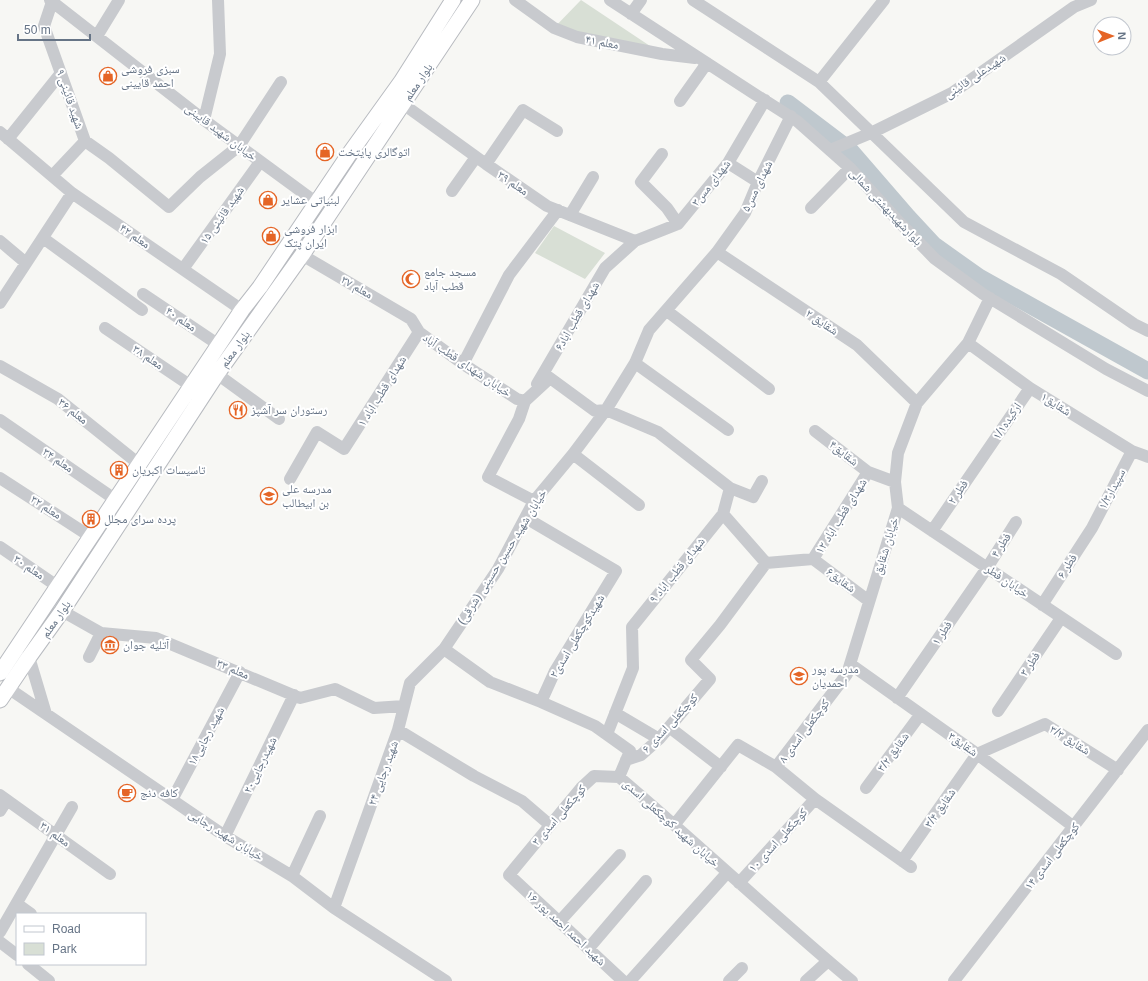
<svg xmlns="http://www.w3.org/2000/svg" width="1148" height="981" font-family="Helvetica,'Noto Naskh Arabic',sans-serif">
<style>
.green{fill:#d8dfd5}
.lines{fill:none;stroke-linecap:round;stroke-linejoin:round}
.river{stroke:#bfc8ce;stroke-width:17}
.major-casing{stroke:#b8bbc0;stroke-width:17}
.minor{stroke:#c8cace;stroke-width:12}
.major{stroke:#fff;stroke-width:15}
.labels{text-anchor:middle;stroke-width:4;stroke-linejoin:round;paint-order:stroke}
.street-label{font-size:12px;fill:#667486;stroke:#fff}
.poi-label{font-size:12px;fill:#667486;stroke:#fff;text-anchor:start}
</style>
<rect width="100%" height="100%" fill="#f7f7f4"/>
<path class="green" d="M581,0L662,54L550,32Z
M554,226L605,253L585,279L535,253Z"/>
<g class="lines">
<path class="river" d="M788,103L850,150L908,217L934,245L979,277L1148,371"/>
<defs>
<path id="major" d="M0,673L242,310L260,287L350,153L401,82L453,0
M0,700L29,657L62,611L217,374L302,255L472,0"/>
</defs>
<use href="#major" class="major-casing"/>
<path class="minor" d="M50,0L204,120L317,203
M515,0L554,28L577,37L662,54L695,58
M610,0L753,93L797,121L850,168L900,223L935,259L983,294L1106,369L1148,391
M693,0L819,82L964,222L1061,274L1134,324L1148,331
M52,2L44,26L85,141L109,158L169,207L200,177L239,146L281,82
M631,14L641,0
M97,36L119,0
M819,82L884,0
M680,101L707,63
M403,104L486,164L547,206L635,241
M204,120L220,54L218,0
M0,132L72,193
M8,139L61,73
M830,150L871,133L952,93L1074,7L1091,0
M662,154L641,182L667,208L678,224
M728,163L758,182
M486,164L523,110L557,131
M52,176L85,141
M452,191L476,157
M811,208L850,168
M570,215L593,177
M43,238L142,310
M0,241L26,263
M717,252L857,345L917,403
M302,255L411,319L419,332L463,364L517,399L525,401L550,378L595,411L606,410L658,432L730,488L723,514L766,563L813,559
M183,269L260,162
M143,294L219,345
M0,303L72,193L242,310
M667,311L769,389
M105,328L191,386
M968,343L1030,388L1132,451L1148,457
M635,363L728,430
M463,364L509,275L558,210
M0,366L58,399L139,464
M217,374L279,419
M537,384L605,268L635,241L678,224L728,163L765,100
M525,401L519,419L488,477L534,501
M0,420L116,500
M815,431L868,472L895,482
M573,454L639,505
M0,478L91,537
M290,479L317,432L344,449L419,332
M730,488L753,497L762,481
M898,508L1116,654
M526,518L616,571L555,671L541,702
M932,531L1030,388
M0,547L57,586
M813,559L868,472
M813,559L869,601
M1042,605L1092,528L1132,451
M62,611L101,633L156,638L300,698L335,689L374,708L404,706
M444,649L490,682L541,702L595,726L630,751L619,777C698,844 773,915 852,981
M29,657L46,714
M89,657L101,633
M850,664L977,754L1074,827
M8,688L225,836L292,876L334,908L446,981
M897,698L987,568L1016,522
M998,711L1061,618
M615,713L659,739
M669,727L721,767
M398,730L474,776L522,801L550,825
M607,734L633,668L632,627L723,514
M626,760L641,755L659,739L710,679L691,660L720,625L766,563
M619,777L594,776L581,788L509,875L623,981
M866,788L920,715
M0,795L110,874
M815,799L911,867
M172,800L240,672
M0,811L7,800
M675,824L738,745L776,767L847,674L898,508L895,482L898,453L917,403L968,343L990,298
M225,836L294,695
M902,861L977,754L1045,724L1118,770
M292,876L320,816
M739,883L815,799L776,767
M17,904L31,914
M334,908L398,730L410,683L444,649L498,569L534,501L573,454L606,410L635,363L649,330L717,252L745,213L758,182L791,116
M559,922L620,855
M0,932L72,807
M0,942L17,955
M588,949L646,881
M28,964L49,981
M630,981L727,873
M729,981L742,968
M806,981L828,961
M954,981L1148,730"/>
<use href="#major" class="major"/>
</g>
<defs>
<symbol id="shop-ring" viewBox="-11 -11 22 22"><circle r="9.5" fill="#fff" stroke="#e56526" stroke-width="1.5"/><path d="M-5-2.5h2.3a2.7 3.5 0 0 1 5.4 0H5L5.5 6h-11ZM-1.5-2.5h3a1.5 2.3 0 0 0-3 0Z" fill="#e56526"/></symbol>
<symbol id="mosque-ring" viewBox="-11 -11 22 22"><circle r="9.5" fill="#fff" stroke="#e56526" stroke-width="1.5"/><path d="M3.5-4.9A6 6 0 1 0 3.5 4.9A5 5 0 1 1 3.5-4.9Z" fill="#e56526"/></symbol>
<symbol id="restaurant-ring" viewBox="-11 -11 22 22"><circle r="9.5" fill="#fff" stroke="#e56526" stroke-width="1.5"/><path d="M-5-6h1v4h1v-4h1v4h1v-4h1v5L-1.5 .5V6h-2V.5L-5-1ZM5-6V6H3V1.5H1.5Q1.5-4 5-6Z" fill="#e56526"/></symbol>
<symbol id="building-ring" viewBox="-11 -11 22 22"><circle r="9.5" fill="#fff" stroke="#e56526" stroke-width="1.5"/><path d="M-4-6H4V6H1V3H-1V6H-4ZM-2.5-4.3h1.7v1.8h-1.7ZM.8-4.3h1.7v1.8H.8ZM-2.5-1h1.7V.8h-1.7ZM.8-1h1.7V.8H.8Z" fill="#e56526"/></symbol>
<symbol id="school-ring" viewBox="-11 -11 22 22"><circle r="9.5" fill="#fff" stroke="#e56526" stroke-width="1.5"/><path d="M0-5L7-2L0 1L-7-2ZM-4 1L0 2.5L4 1V4Q0 6-4 4Z" fill="#e56526"/></symbol>
<symbol id="museum-ring" viewBox="-11 -11 22 22"><circle r="9.5" fill="#fff" stroke="#e56526" stroke-width="1.5"/><path d="M0-6L6-3V-2H-6V-3ZM-5-1h2V3h-2ZM-1-1h2V3h-2ZM3-1h2V3H3ZM-6 4H6V6H-6Z" fill="#e56526"/></symbol>
<symbol id="cafe-ring" viewBox="-11 -11 22 22"><circle r="9.5" fill="#fff" stroke="#e56526" stroke-width="1.5"/><path d="M-5.5-4.5H6V0H3Q3 3.5 0 3.5H-2.5Q-5.5 3.5-5.5 0ZM3-3.2v2h1.7v-2ZM-6 4.5H4V6H-6Z" fill="#e56526"/></symbol>
</defs>
<g fill-rule="evenodd">
<use href="#shop-ring" x="98" y="66" width="20" height="20"/>
<use href="#shop-ring" x="315" y="142" width="20" height="20"/>
<use href="#shop-ring" x="258" y="190" width="20" height="20"/>
<use href="#shop-ring" x="261" y="226" width="20" height="20"/>
<use href="#mosque-ring" x="401" y="269" width="20" height="20"/>
<use href="#restaurant-ring" x="228" y="400" width="20" height="20"/>
<use href="#building-ring" x="109" y="460" width="20" height="20"/>
<use href="#school-ring" x="259" y="486" width="20" height="20"/>
<use href="#building-ring" x="81" y="509" width="20" height="20"/>
<use href="#museum-ring" x="100" y="635" width="20" height="20"/>
<use href="#school-ring" x="789" y="666" width="20" height="20"/>
<use href="#cafe-ring" x="117" y="783" width="20" height="20"/>
</g>
<g class="labels">
<g class="street-label">
<text transform="translate(602 42) rotate(11)" y="4">معلم ۴۱</text>
<text transform="translate(975 76) rotate(-34)" y="4">شهیدعلی قائینی</text>
<text transform="translate(418 82) rotate(-56)" y="4">بلوار معلم</text>
<text transform="translate(70 99) rotate(71)" y="4">شهید قائینی ۹</text>
<text transform="translate(221 132) rotate(37)" y="4">خیابان شهید قایینی</text>
<text transform="translate(513 183) rotate(34)" y="4">معلم ۳۹</text>
<text transform="translate(711 183) rotate(-52)" y="4">شهدای مس۳</text>
<text transform="translate(757 186) rotate(-64)" y="4">شهدای مس۵</text>
<text transform="translate(886 207) rotate(47)" y="4">بلوارشهیدبهشتی شمالی</text>
<text transform="translate(222 215) rotate(-55)" y="4">شهید قائینی ۱۵</text>
<text transform="translate(135 236) rotate(35)" y="4">معلم ۴۲</text>
<text transform="translate(357 287) rotate(30)" y="4">معلم ۳۷</text>
<text transform="translate(577 316) rotate(-60)" y="4">شهدای قطب اباد۶</text>
<text transform="translate(181 319) rotate(34)" y="4">معلم ۴۰</text>
<text transform="translate(822 322) rotate(34)" y="4">شقایق ۲</text>
<text transform="translate(235 349) rotate(-54)" y="4">بلوار معلم</text>
<text transform="translate(148 357) rotate(34)" y="4">معلم ۳۸</text>
<text transform="translate(467 365) rotate(34)" y="4">خیابان شهدای قطب آباد</text>
<text transform="translate(382 391) rotate(-58)" y="4">شهدای قطب اباد ۱</text>
<text transform="translate(1056 404) rotate(32)" y="4">شقایق۱</text>
<text transform="translate(73 411) rotate(38)" y="4">معلم ۳۶</text>
<text transform="translate(1007 421) rotate(-56)" y="4">ارکیده۱/۱</text>
<text transform="translate(844 453) rotate(38)" y="4">شقایق۴</text>
<text transform="translate(58 460) rotate(34)" y="4">معلم ۳۴</text>
<text transform="translate(1112 489) rotate(-62)" y="4">سپیدار۱/۳</text>
<text transform="translate(958 492) rotate(-56)" y="4">فطر ۲</text>
<text transform="translate(46 507) rotate(33)" y="4">معلم ۳۲</text>
<text transform="translate(841 516) rotate(-58)" y="4">شهدای قطب اباد ۱۲</text>
<text transform="translate(1001 545) rotate(-57)" y="4">فطر ۴</text>
<text transform="translate(886 546) rotate(-73)" y="4">خیابان شقایق</text>
<text transform="translate(502 557) rotate(-58)" y="4">خیابان شهید حسین حسینی (شرقی)</text>
<text transform="translate(1067 566) rotate(-57)" y="4">فطر ۶</text>
<text transform="translate(29 567) rotate(34)" y="4">معلم ۳۰</text>
<text transform="translate(677 570) rotate(-51)" y="4">شهدای قطب اباد ۹</text>
<text transform="translate(841 580) rotate(37)" y="4">شقایق۶</text>
<text transform="translate(1007 581) rotate(34)" y="4">خیابان فطر</text>
<text transform="translate(56 619) rotate(-55)" y="4">بلوار معلم</text>
<text transform="translate(942 633) rotate(-56)" y="4">فطر ۱</text>
<text transform="translate(577 636) rotate(-59)" y="4">شهیدکوچکعلی اسدی۲</text>
<text transform="translate(1030 664) rotate(-56)" y="4">فطر ۳</text>
<text transform="translate(233 669) rotate(23)" y="4">معلم ۳۳</text>
<text transform="translate(670 723) rotate(-47)" y="4">کوچکعلی اسدی ۶</text>
<text transform="translate(804 731) rotate(-53)" y="4">کوچکعلی اسدی ۸</text>
<text transform="translate(206 736) rotate(-62)" y="4">شهید رجایی۱۸</text>
<text transform="translate(1070 740) rotate(32)" y="4">شقایق ۳/۳</text>
<text transform="translate(963 744) rotate(35)" y="4">شقایق۳</text>
<text transform="translate(893 752) rotate(-54)" y="4">شقایق ۳/۲</text>
<text transform="translate(260 765) rotate(-64)" y="4">شهیدرجایی۲۰</text>
<text transform="translate(383 773) rotate(-70)" y="4">شهید رجایی ۲۴</text>
<text transform="translate(940 808) rotate(-55)" y="4">شقایق ۳/۴</text>
<text transform="translate(559 815) rotate(-49)" y="4">کوچکعلی اسدی ۳</text>
<text transform="translate(671 823) rotate(42)" y="4">خیابان شهید کوچکعلی اسدی</text>
<text transform="translate(55 834) rotate(36)" y="4">معلم ۳۱</text>
<text transform="translate(226 835) rotate(32)" y="4">خیابان شهید رجایی</text>
<text transform="translate(778 840) rotate(-48)" y="4">کوچکعلی اسدی ۱۰</text>
<text transform="translate(1052 856) rotate(-52)" y="4">کوچکعلی اسدی ۱۴</text>
<text transform="translate(566 928) rotate(43)" y="4">شهید احمد احمد پور ۱۶</text>
</g>
<g class="poi-label">
<text x="121" y="73">سبزی فروشی<tspan x="121" dy="14">احمد قایینی</tspan></text>
<text x="338" y="156">اتوگالری پایتخت</text>
<text x="281" y="204">لبنیاتی عشایر</text>
<text x="284" y="233">ابزار فروشی<tspan x="284" dy="14">ایران پتک</tspan></text>
<text x="424" y="276">مسجد جامع<tspan x="424" dy="14">قطب آباد</tspan></text>
<text x="251" y="414">رستوران سر آشپز</text>
<text x="132" y="474">تاسیسات اکبریان</text>
<text x="282" y="493">مدرسه علی<tspan x="282" dy="14">بن ابیطالب</tspan></text>
<text x="104" y="523">پرده سرای مجلل</text>
<text x="123" y="649">آتلیه جوان</text>
<text x="812" y="673">مدرسه پور<tspan x="812" dy="14">احمدیان</tspan></text>
<text x="140" y="797">کافه دنج</text>
</g>
</g>
<rect x="16" y="913" width="130" height="52" fill="#ffffff" stroke="#c2c7cf"/>
<rect x="24" y="926" width="20" height="6" fill="#ffffff" stroke="#c2c7cf"/>
<text x="52" y="933" font-size="12" fill="#667486">Road</text>
<rect x="24" y="943" width="20" height="12" fill="#d8dfd5" stroke="#c2c7cf"/>
<text x="52" y="953" font-size="12" fill="#667486">Park</text>
<g transform="translate(1112 36) rotate(89)"><circle r="19" fill="#ffffff" stroke="#c2c7cf"/>
<path d="M0-3L7 15L0 10L-7 15Z" fill="#e56526"/>
<text y="-6" font-size="11" font-weight="bold" text-anchor="middle" fill="#667486">N</text>
</g>
<path d="M18 34v6h72v-6" fill="none" stroke="#667486" stroke-width="2"/>
<text x="24" y="34" font-size="12" fill="#667486" stroke="#ffffff" stroke-width="3" paint-order="stroke">50 m</text>
</svg>
